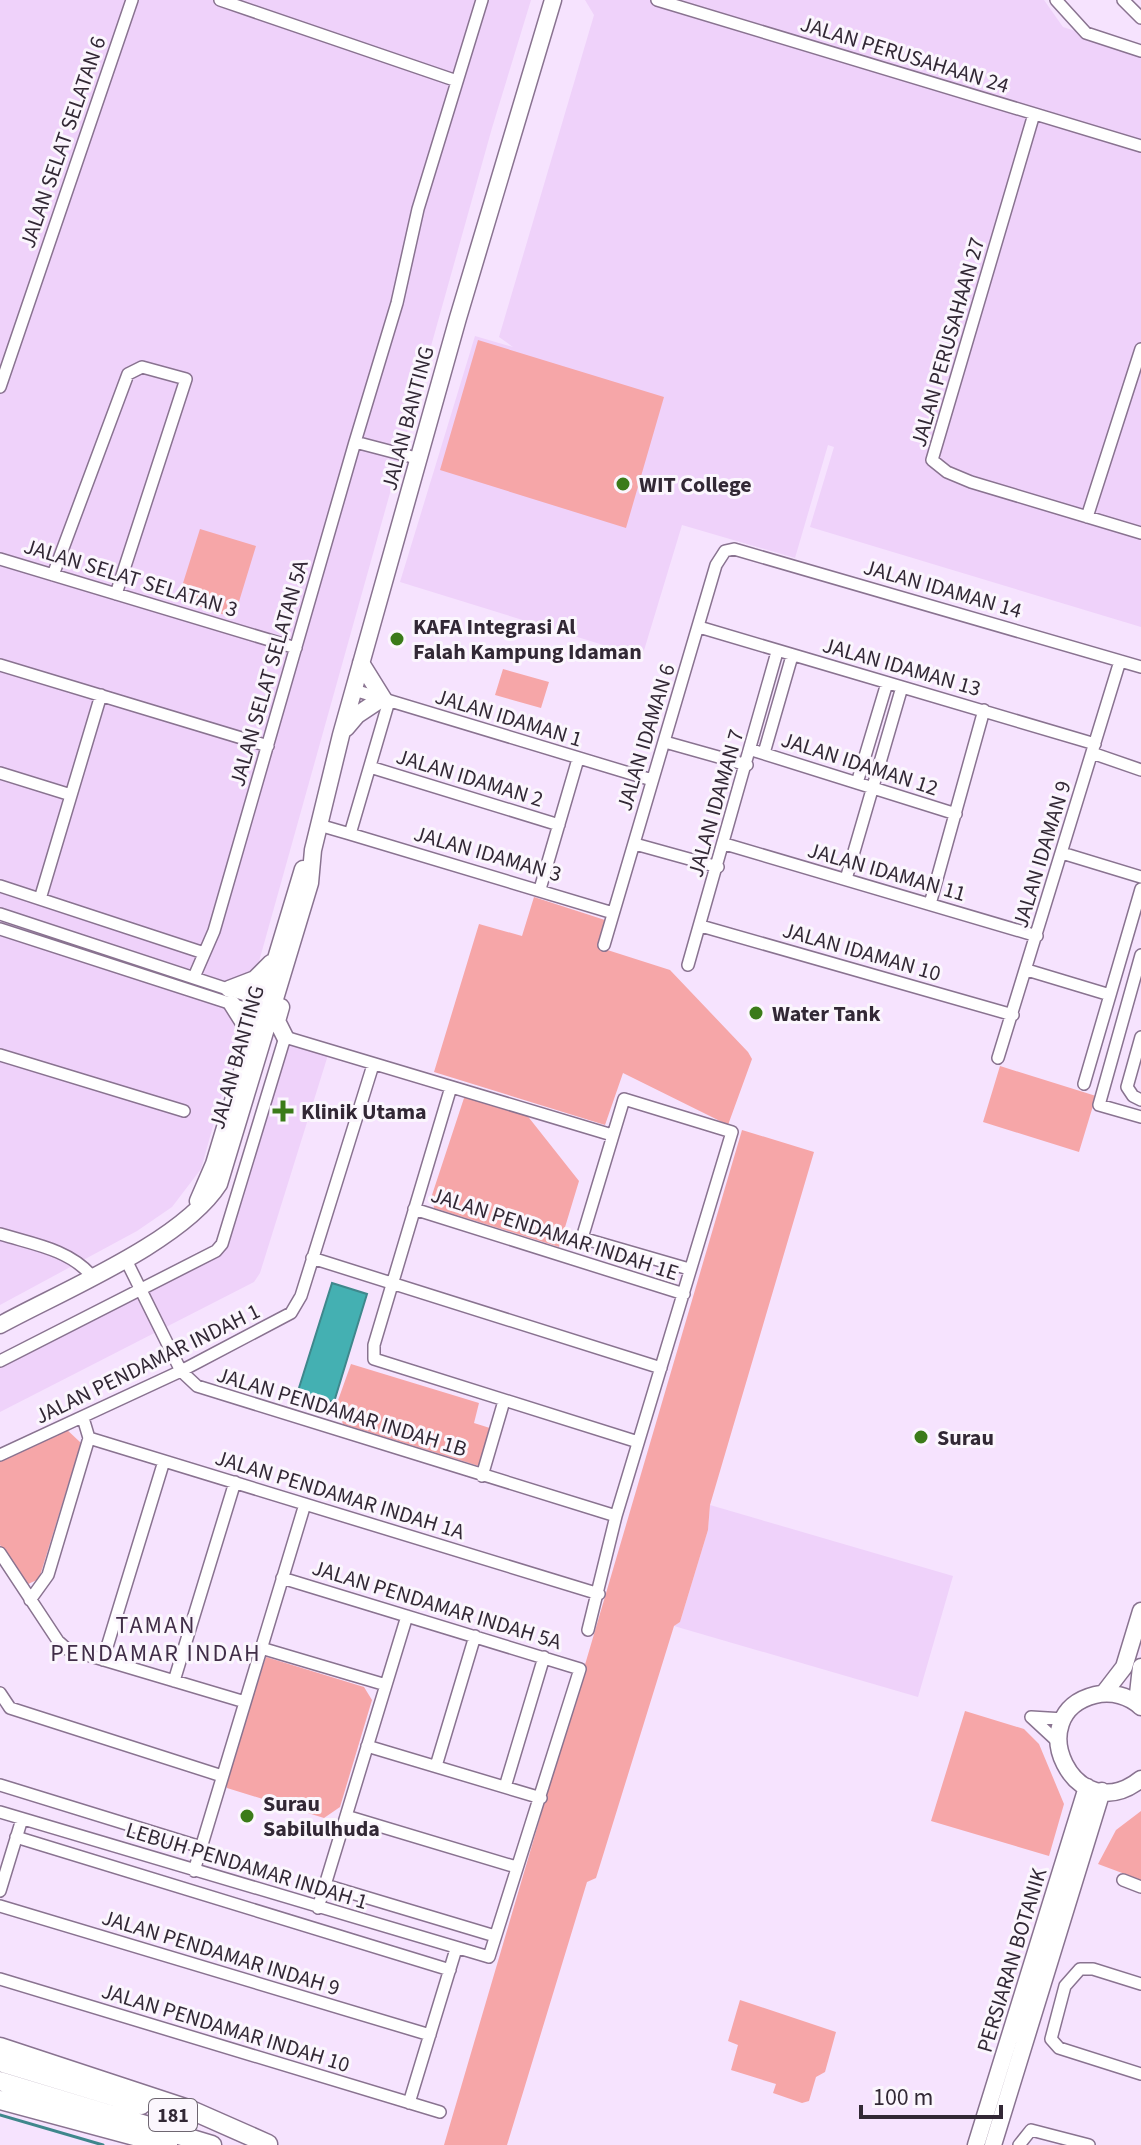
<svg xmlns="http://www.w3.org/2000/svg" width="1141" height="2145" font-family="'Source Sans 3',sans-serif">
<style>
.built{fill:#efd2fa}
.green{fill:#f6a6a8}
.water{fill:#44b0b2;stroke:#3f878c;stroke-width:2}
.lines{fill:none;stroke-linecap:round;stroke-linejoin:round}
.stream{stroke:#3f878c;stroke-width:3}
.street-casing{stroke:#897390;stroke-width:14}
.secondary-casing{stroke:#897390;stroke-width:19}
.primary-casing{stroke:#897390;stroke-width:21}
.street{stroke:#fff;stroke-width:11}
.secondary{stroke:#fff;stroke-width:16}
.primary{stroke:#fff;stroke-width:18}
.poi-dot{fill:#3b7b19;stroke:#fbf6fd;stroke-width:3}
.labels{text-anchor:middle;stroke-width:6;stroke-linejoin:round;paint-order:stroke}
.shield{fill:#fbf6fd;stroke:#6e6671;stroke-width:2}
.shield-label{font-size:20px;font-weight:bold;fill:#322835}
.street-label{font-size:22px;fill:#322835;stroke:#fbf6fd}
.poi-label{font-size:22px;font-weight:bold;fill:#322835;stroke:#fbf6fd;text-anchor:start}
.neighbourhood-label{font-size:24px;letter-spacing:2px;fill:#412e48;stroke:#fbf6fd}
</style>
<rect width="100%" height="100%" fill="#f6e3fe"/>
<path class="built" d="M0,0H531L492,128L201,1169L172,1207L137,1231L0,1305Z
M585,0H1044L1063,27L1141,52V627L810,527L834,447L828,445L795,558L682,525L642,657L400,582L475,336L513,347L499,337L594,15Z
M288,1042L328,1055L260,1273L254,1282L0,1412V1365L219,1253Z
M710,1505L953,1576L918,1697L674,1626L680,1622L708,1530Z"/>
<path class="green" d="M478,340L664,397L626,528L440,470Z
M200,529L256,546L234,618L178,599Z
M503,669L549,682L541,708L495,695Z
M534,897L605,920L598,947L670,970L748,1052L752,1059L728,1125L623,1073L605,1125L434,1072L479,924L522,936Z
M1000,1066L1096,1096L1079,1152L983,1122Z
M465,1095L526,1114L579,1181L559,1247L434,1208L432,1195Z
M742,1130L814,1152L710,1505L708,1530L680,1622L674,1626L596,1878L587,1882L507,2145H444Z
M351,1364L479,1403L474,1423L493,1429L482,1467L343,1424L336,1406Z
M64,1427L81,1443L39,1579L26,1585L0,1545V1459Z
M266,1657L364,1687L372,1700L340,1807L324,1818L227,1788L226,1778Z
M965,1711L1024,1729L1039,1744L1064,1804L1049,1856L931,1821Z
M1141,1811V1880L1098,1864L1116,1830Z
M740,2000L836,2032L825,2072L816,2077L809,2101L802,2103L773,2093L776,2084L731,2070L738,2045L728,2041Z"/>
<path class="water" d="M332,1283L367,1294L334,1402L298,1391Z"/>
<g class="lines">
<path class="stream" d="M0,2115L103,2145"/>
<defs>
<path id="street" d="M220,0L457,81
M657,0L1141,146
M1056,0L1086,33L1141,51
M1123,0L1141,18
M1034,114L932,460L947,472L971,482L1141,533
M0,387L132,0
M355,442L397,303L418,209L482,0
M1087,517L1141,349
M0,559L296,648
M53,575L128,374L142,367L186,379L116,594
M699,627L1095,744
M0,665L268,746
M354,690L652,780
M389,701L350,834L613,913
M665,742L747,765
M752,750L956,814
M764,753L792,656
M1092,753L1141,770
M370,767L559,825
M0,773L71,795
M857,783L887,683
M319,825L350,834
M635,844L718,867
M725,844L1037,936
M1062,853L1141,877
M846,879L902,687
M0,886L204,953
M540,889L578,759
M40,899L101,695
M930,904L984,710
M0,914L270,1003
M701,926L1013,1015
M0,929L266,1015
M604,945L716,565L725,551L734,549L1141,667
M1141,955L1099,1105L1141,1117
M688,965L777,652
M1027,970L1110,995
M194,977L214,931L355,442L420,459
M1141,1037L1127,1087L1133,1096L1141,1100
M0,1055L184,1111
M998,1058L1120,661
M1084,1084L1141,889
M451,1087L374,1345V1359L638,1442
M414,1209L684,1294
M0,1234C32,1244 68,1249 91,1275
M125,1258L181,1371L197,1386L616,1516
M312,1258L661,1368
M0,1361L216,1251L222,1244L285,1037L612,1135
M83,1418L89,1438L599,1594
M0,1455L181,1371L291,1313L301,1296L373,1065
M482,1476L504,1401
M0,1553L58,1641L67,1649L245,1702
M30,1600L48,1575L89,1438
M588,1630L616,1516L732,1132L624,1099L582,1238L689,1269
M261,1648L386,1685
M103,1660L164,1461
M174,1681L235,1482
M0,1693L10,1708L222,1776
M1031,1717L1058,1742
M1031,1717L1064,1719
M367,1746L541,1798
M436,1766L475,1636
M0,1785L201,1847
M505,1787L544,1657
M0,1812L489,1957L580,1669L282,1578
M346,1816L516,1867
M16,1837L450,1970
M194,1871L305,1504
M1123,1880L1141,1887
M325,1885L495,1936
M0,1891L22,1819
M0,1906L430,2035
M318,1908L407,1616
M0,1979L440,2112
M1141,1984L1093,1969H1080L1065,1986L1051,2039L1059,2048L1141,2074
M409,2103L456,1949
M1019,2145L1031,2130L1089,2145"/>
<path id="secondary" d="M361,663L384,700
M346,728L357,715L381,699
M229,989L255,979L271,963
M232,1004L244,1023L247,1042
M281,1007L277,1021L285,1037
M198,1201L214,1164L303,869
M0,1325C62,1291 182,1242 219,1184L310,883L313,850L341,735L458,318L553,0
M1104,1693L1124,1667L1141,1611
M1137,1703L1141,1667
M1141,1707C1129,1696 1112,1691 1095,1695C1019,1714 1075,1832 1141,1779
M976,2145L1087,1787
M993,2145L1102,1791"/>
<path id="primary" d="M0,2047L191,2110L268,2144
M0,2062L141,2105
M0,2081L212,2145
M0,2100L168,2145"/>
</defs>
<use href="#street" class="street-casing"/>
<use href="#secondary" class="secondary-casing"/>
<use href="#primary" class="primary-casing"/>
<use href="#street" class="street"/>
<use href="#secondary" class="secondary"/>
<use href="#primary" class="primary"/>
</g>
<g class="poi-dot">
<circle cx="623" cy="484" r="8"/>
<circle cx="397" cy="639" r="8"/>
<circle cx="756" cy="1013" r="8"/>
<path d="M279 1099h8v8h8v8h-8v8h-8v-8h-8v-8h8z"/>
<circle cx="921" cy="1437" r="8"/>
<circle cx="247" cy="1816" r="8"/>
</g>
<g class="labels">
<rect class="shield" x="149" y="2099" width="48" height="32" rx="6"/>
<g class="shield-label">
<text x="173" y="2122">181</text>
</g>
<g class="street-label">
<text transform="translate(905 54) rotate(17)" y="8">JALAN PERUSAHAAN 24</text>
<text transform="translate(62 142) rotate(-71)" y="8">JALAN SELAT SELATAN 6</text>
<text transform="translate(947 342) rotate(-74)" y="8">JALAN PERUSAHAAN 27</text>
<text transform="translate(407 418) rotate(-75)" y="8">JALAN BANTING</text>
<text transform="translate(131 577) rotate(17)" y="8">JALAN SELAT SELATAN 3</text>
<text transform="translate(943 588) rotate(16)" y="8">JALAN IDAMAN 14</text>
<text transform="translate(902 666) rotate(16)" y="8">JALAN IDAMAN 13</text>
<text transform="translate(268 673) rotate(-74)" y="8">JALAN SELAT SELATAN 5A</text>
<text transform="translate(509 717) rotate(17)" y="8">JALAN IDAMAN 1</text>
<text transform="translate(645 737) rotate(-73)" y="8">JALAN IDAMAN 6</text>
<text transform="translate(860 763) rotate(18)" y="8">JALAN IDAMAN 12</text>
<text transform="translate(470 777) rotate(17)" y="8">JALAN IDAMAN 2</text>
<text transform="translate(715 803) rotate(-74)" y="8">JALAN IDAMAN 7</text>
<text transform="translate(488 853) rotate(16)" y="8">JALAN IDAMAN 3</text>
<text transform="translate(1041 854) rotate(-73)" y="8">JALAN IDAMAN 9</text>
<text transform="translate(887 871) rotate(16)" y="8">JALAN IDAMAN 11</text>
<text transform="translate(862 951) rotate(16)" y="8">JALAN IDAMAN 10</text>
<text transform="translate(236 1057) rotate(-74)" y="8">JALAN BANTING</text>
<text transform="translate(555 1233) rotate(18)" y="8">JALAN PENDAMAR INDAH 1E</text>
<text transform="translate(147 1363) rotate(-26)" y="8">JALAN PENDAMAR INDAH 1</text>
<text transform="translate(342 1411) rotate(17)" y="8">JALAN PENDAMAR INDAH 1B</text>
<text transform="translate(340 1494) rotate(17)" y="8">JALAN PENDAMAR INDAH 1A</text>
<text transform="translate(437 1604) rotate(17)" y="8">JALAN PENDAMAR INDAH 5A</text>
<text transform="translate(247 1865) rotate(17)" y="8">LEBUH PENDAMAR INDAH 1</text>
<text transform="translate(221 1952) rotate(17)" y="8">JALAN PENDAMAR INDAH 9</text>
<text transform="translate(1011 1960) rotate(-73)" y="8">PERSIARAN BOTANIK</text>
<text transform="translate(226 2027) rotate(17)" y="8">JALAN PENDAMAR INDAH 10</text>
</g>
<g class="poi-label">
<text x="639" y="492">WIT College</text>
<text x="413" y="634">KAFA Integrasi Al<tspan x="413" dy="25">Falah Kampung Idaman</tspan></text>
<text x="772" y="1021">Water Tank</text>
<text x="301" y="1119">Klinik Utama</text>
<text x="937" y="1445">Surau</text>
<text x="263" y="1811">Surau<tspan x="263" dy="25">Sabilulhuda</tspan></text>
</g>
<g class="neighbourhood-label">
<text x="156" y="1633">TAMAN<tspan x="156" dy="28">PENDAMAR INDAH</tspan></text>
</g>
</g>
<path d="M861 2105v12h140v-12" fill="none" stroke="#322835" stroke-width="4"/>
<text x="873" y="2105" font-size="24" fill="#322835" stroke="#fbf6fd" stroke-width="6" paint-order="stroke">100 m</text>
</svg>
